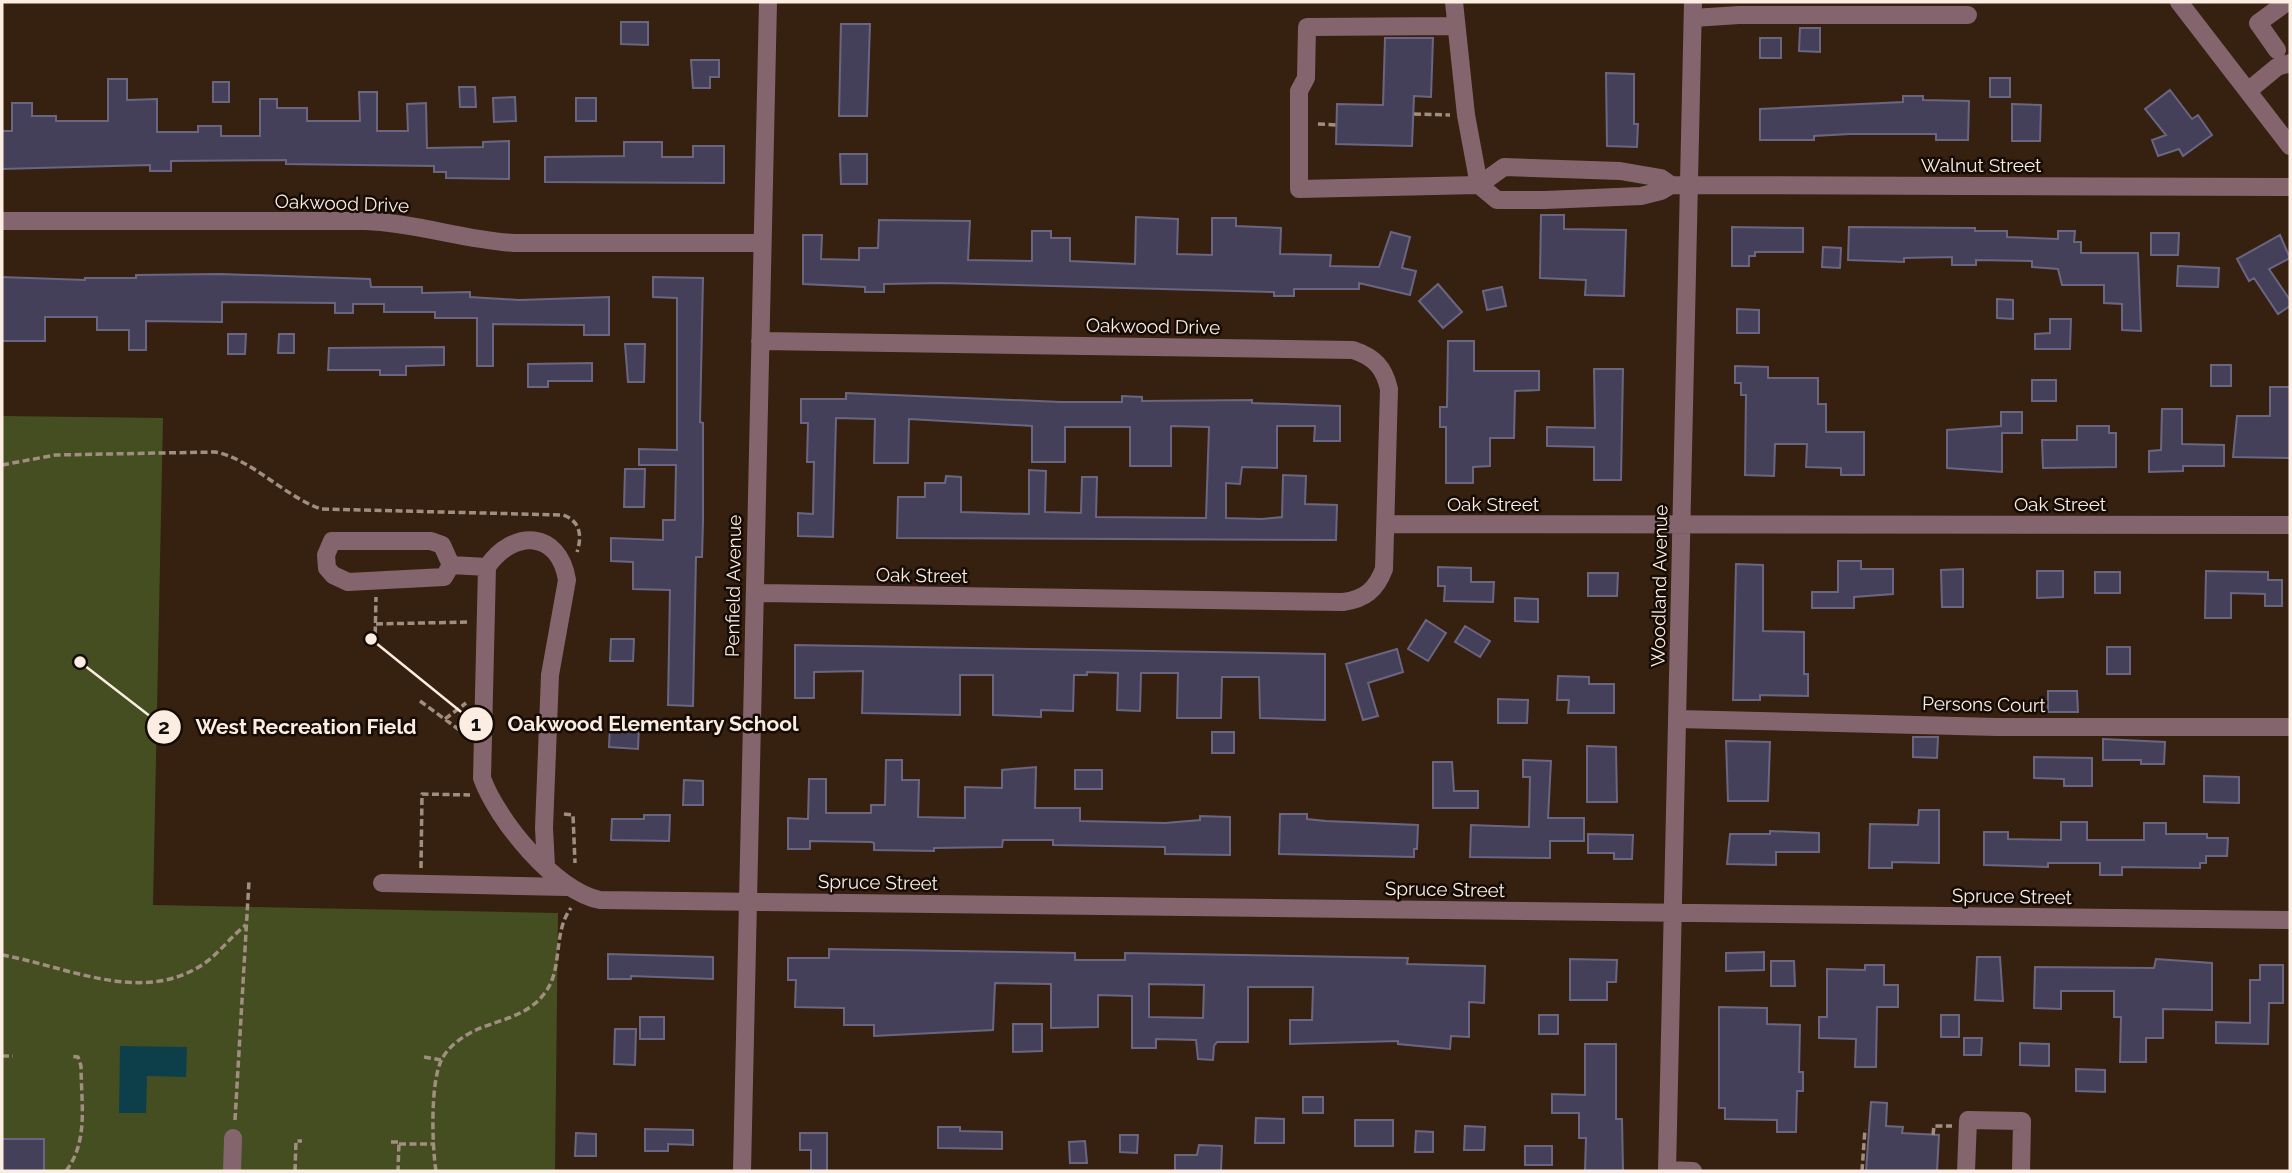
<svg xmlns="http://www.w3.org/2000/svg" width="2292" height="1173" font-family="Raleway,sans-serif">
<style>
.green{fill:#454e20}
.water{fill:#0d3f4b}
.building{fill:#45405a;stroke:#6a6581;stroke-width:2;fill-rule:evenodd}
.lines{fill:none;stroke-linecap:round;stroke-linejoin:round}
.path{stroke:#a08e81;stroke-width:3.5;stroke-dasharray:7 3.5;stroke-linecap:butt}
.minor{stroke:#84656d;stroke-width:18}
.labels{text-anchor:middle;stroke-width:5;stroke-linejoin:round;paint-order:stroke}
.street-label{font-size:19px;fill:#fcede3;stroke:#160c06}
.leader{fill:none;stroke:#fcede3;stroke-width:2.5}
.callout-dot{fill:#fcede3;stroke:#160c06;stroke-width:2.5}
.mark-label{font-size:21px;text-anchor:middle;font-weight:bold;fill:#111}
.callout-label{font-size:21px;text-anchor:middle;font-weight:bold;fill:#fcede3;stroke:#160c06;stroke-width:5;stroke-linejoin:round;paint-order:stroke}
</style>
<rect width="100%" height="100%" fill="#362010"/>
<path class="green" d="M2,416L163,418L153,905L558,913L555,1171H2Z"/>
<path class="water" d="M120,1046L187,1047L186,1077L147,1076L146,1113H119Z"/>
<path class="building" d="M621,22H648V45L621,44Z
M841,24H870L867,116H839Z
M1800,28H1820V52L1799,51Z
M1385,38H1433L1431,97L1414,96L1412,146L1336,144L1337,104L1383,105Z
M1760,38H1781V58H1760Z
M691,60H719V77H710V88H693Z
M1606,73L1634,74V124H1638L1637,147L1607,146Z
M1990,78H2010V97H1990Z
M108,79H127V100L157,99V132H198V126H221V136H260V99H277V108H307V121H360L359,92H377V131H408L407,104L426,103L427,148L483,147V142L509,141V179L446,178V172H434V166L286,164V160L171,161V171H150V165L2,169V131H12V103H32V116H56V121H108Z
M213,82H229V102H213Z
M459,87H475L476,107H460Z
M2170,90L2192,119L2198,115L2212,135L2183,156L2179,149L2158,156L2152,140L2166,135L2145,109Z
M1903,96H1923V100L1969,101L1968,140H1936V134H1850L1814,136V140H1760V109L1903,102Z
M515,97L516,121L494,122L493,98Z
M576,98H596V121H576Z
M2012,104L2041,105L2040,141H2012Z
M624,142H662V157H693V146H724V183L545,182V157L624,156Z
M840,154H867V184H841Z
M1541,215H1564V229L1626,230L1624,296L1585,295L1586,280L1540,278Z
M1136,217L1178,219L1177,254L1212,255V218H1236V226L1281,228L1280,254L1331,255L1330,266L1379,267L1391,232L1410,237L1402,268L1416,271L1410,295L1359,283V289H1294V296H1274V292L941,283L884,284V292H865V287L803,284V235H822L821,259L859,260V248H878L879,220L970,221L968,260L1032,261V231H1051V238H1070V261L1135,264Z
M1732,227L1803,228V252H1755V256H1749V266H1732Z
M1849,227L1975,228V231H2007V237L2058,239V231H2075L2074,242H2081V253H2138L2141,331L2122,330V304L2104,303V285H2062L2058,269L2032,267V261L1976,260V265H1952V257L1904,258V262L1848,260Z
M2151,233H2179L2178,255H2151Z
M2280,235L2290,258L2269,269L2290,300V306L2278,314L2254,278L2249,281L2237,259Z
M1823,247L1841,248L1840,268L1822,267Z
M2178,266L2219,268L2218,287L2177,286Z
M221,274L370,279L371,287H422V293L470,292V297L519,300L609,297V335H584V325L493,324V366H477V318H435V312H384V304H353V313H335V303L222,302V322L146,321V350H129V330H97V317H45V341H2V277L85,280V278H136V275Z
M653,277L703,278L700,422L703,423V521L702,557H696L693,706L668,705L670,590L633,589V562L611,561V538L663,540V520H675L676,465H639V449L677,450V298L653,297Z
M1438,284L1462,312L1443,328L1419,301Z
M1502,287L1506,306L1487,310L1483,291Z
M1997,299L2013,300V319L1997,318Z
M1737,309L1759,310V333H1737Z
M2050,319H2071L2070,349H2035V334L2050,333Z
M228,334H246L245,354H228Z
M279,334H294V353H278Z
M1448,341H1474V371H1539V390L1515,391L1514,438H1490V466L1473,467V483H1446V427H1440V407H1447Z
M625,344H645L644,382H628Z
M444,347V365L406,366V375H380V370H328L329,348Z
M592,363V381H548V387H528V364Z
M2211,365H2231V386H2211Z
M1735,366L1768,367V378H1818V404H1826V432H1864V475H1841V468L1806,467L1807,444H1775L1774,476L1745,475L1746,395H1741V383H1735Z
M1594,369H1623L1621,480H1594V447L1547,446V427L1595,428Z
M2032,380H2056V401H2032Z
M2270,387H2290V458L2233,457L2237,416H2270Z
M846,393L1061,402H1122V396L1142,397V401L1252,400V403L1340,406V441H1314L1315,426H1277V468L1242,467L1240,484L1226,483V518L1262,519L1282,517L1283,475L1306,476L1305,504L1337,505L1336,540L897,538L898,497H925V483H945L946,476L961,477V512L1029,514V470L1046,471L1045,512L1081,513L1082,477H1097L1096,517L1206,518L1209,427L1171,426V466H1130V427H1065V462H1032V426L909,419L908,463H874L875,419L836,418L833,537L798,536V513L813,514L814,462H807L808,423H801V399H846Z
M2162,409H2182V444L2224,445V466H2183V471L2149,472V451L2161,450Z
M2001,412H2022V433H2002V472L1947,468V430L2001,426Z
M2077,426H2109V433H2116V467L2043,468L2042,440H2077Z
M625,469H645L644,507H624Z
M1838,561H1861V569H1893V594L1854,597V608H1812V592H1838Z
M1736,564L1763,565V631L1804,632V674H1808V696L1760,695V700H1733Z
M1438,567L1471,568V582H1494L1493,602L1444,601L1445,586H1438Z
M1963,569V607H1942L1941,570Z
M2037,571H2063V597L2037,598Z
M2206,571L2268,572V580H2282V606H2265V594L2231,593V618H2205Z
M2095,572H2120V593H2095Z
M1588,573H1618L1617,596H1588Z
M1515,598L1538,599V622L1515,621Z
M1426,620L1446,633L1428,661L1408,649Z
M1465,626L1490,641L1480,657L1455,642Z
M611,639H634L633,661H610Z
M795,645L1325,654V720L1260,718L1259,677H1222L1221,718H1177L1178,673H1141L1140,711L1117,710L1118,673L1087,672V675H1074L1073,711L1041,710V717L993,715V675H960V715L862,713L863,671L814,672V698H795Z
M2107,647H2130V674H2107Z
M1397,649L1403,672L1368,683L1378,716L1363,720L1346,664Z
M1558,676L1589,677V684H1614V713H1568L1569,700H1557Z
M2048,691H2077L2078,712H2048Z
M1498,699L1528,700L1527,723H1498Z
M610,725L639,726L638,749L609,747Z
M1212,732H1234V753H1212Z
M1913,737H1938L1937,758L1913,757Z
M2103,739L2165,742L2164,764H2141V760H2103Z
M1726,741L1770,742L1768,801H1728Z
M1587,746L1616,747L1617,802H1587Z
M2034,757L2092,758V786H2064V779L2034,778Z
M886,760H902V780H919L918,817L965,818V787L1002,788V770L1036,767L1035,808H1080V821L1165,823L1200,820V816L1230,817V855L1165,854V847L1053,845V840H1003L1002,847L934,848V851L874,850V843L871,842L810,841V849H788V818L808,819L809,779H826V813H871V805H885Z
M1523,760L1551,761L1548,818H1584V841H1550V858L1470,857L1471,825L1529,827L1530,777H1523Z
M1433,762H1452L1454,791H1478V808H1433Z
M1075,770H1102V789H1075Z
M2204,776L2239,777V803L2204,802Z
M684,780L703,781V805H683Z
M1919,810H1939V863L1892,862V868H1869L1870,824L1918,825Z
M1280,814H1307V819L1326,821L1418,825L1417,849H1414V857L1279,854Z
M644,815H670L669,841L611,840L612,819H644Z
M2061,822H2087V840H2144V823H2166V834H2207V838H2228L2227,856H2206V863H2200V868L2122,867V875H2100V863H2048V867L1984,865V832H2008V839L2061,840Z
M1770,831L1819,833V852H1776V865L1727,864L1730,834H1770Z
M1588,834L1633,835L1632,859H1614V853H1588Z
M829,949L1075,953V960H1125V953L1408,958L1407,964L1485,966L1484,1003L1469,1002V1037L1451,1036L1450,1049L1398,1044V1041L1290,1044V1020H1312L1313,987H1248V1042H1217L1214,1046L1213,1060L1198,1059L1196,1040L1156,1039V1048H1132V996L1098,995V1027L1051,1028V984L995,983L993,1030L874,1036V1025H844V1008L795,1007L796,980H788V958H829ZM1149,984L1204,985L1203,1018L1149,1017Z
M1764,952V970L1726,971V953Z
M608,954L713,957V979L631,976V979H608Z
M1977,957H2000L2003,1001L1975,1000Z
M1570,959L1617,960L1616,982H1607V1000H1570Z
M2156,959L2212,963V1010L2163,1009V1038H2146V1062H2120L2121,1017H2114V991H2061V1009L2034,1008L2035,967L2154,968Z
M1771,961H1794L1795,986H1771Z
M1865,965H1884V985H1898V1007H1877L1876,1067H1855L1856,1039L1819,1038V1017H1827V969L1865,970Z
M2260,965H2283V1003H2269L2268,1044L2216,1043V1022L2250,1023V980H2260Z
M1719,1007L1767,1008V1024L1800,1025L1799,1072H1803V1091H1797L1796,1132H1777V1120L1725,1119V1108H1719Z
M1539,1015H1558V1034H1539Z
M1941,1015H1959V1037H1941Z
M640,1017H664V1039H640Z
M1013,1024H1042V1051L1013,1052Z
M615,1029H636L635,1065L614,1064Z
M1964,1038H1982L1981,1055H1964Z
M2020,1043L2049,1044V1066L2020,1065Z
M1585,1044H1616V1119H1622L1623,1171H1585L1586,1138H1579V1113H1552V1094L1585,1095Z
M2076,1069L2105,1070V1092L2076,1091Z
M1303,1097H1323V1113H1303Z
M1871,1102L1887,1103L1886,1126L1903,1127L1902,1133L1939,1135L1937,1171H1866Z
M1256,1118L1284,1119V1143H1255Z
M1355,1120H1393V1146H1355Z
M1465,1126L1485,1127L1484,1150H1464Z
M938,1127H960V1131L1002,1132V1149L938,1148Z
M645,1129L693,1130V1145L668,1144V1151H645Z
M1416,1131L1433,1132V1152H1415Z
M576,1133L596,1134V1156H575Z
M800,1133H827V1171H811V1150H800Z
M1120,1135H1138L1137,1153L1120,1152Z
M2,1139H44V1171H2Z
M1085,1141L1087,1163H1070L1069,1142Z
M1199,1145L1222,1146L1221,1171H1175V1155H1197Z
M1525,1146H1552V1165H1525Z"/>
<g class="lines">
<path class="path" d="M1414,114L1450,115
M1318,124L1337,125
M2,465L55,455L215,452C250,458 284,496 321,509L563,515C581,521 582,537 577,552
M376,624L468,622
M375,644L376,597
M420,701L465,734
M445,719L466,703
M564,814L573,815L575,863
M421,868L422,794L470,795
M2,955C66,966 140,1005 202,965C219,954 230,937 246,925
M2,1056H13
M424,1057L441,1060
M235,1120L249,881
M1933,1135L1934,1126H1952
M391,1142H399L398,1171
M399,1144H435
M66,1171C89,1141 81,1102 81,1066L78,1057L70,1056
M295,1171L296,1141H302
M436,1171C432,1146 430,1081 442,1059C449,1045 465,1035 478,1029C502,1019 527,1016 544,994C564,970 552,933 571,908
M1862,1171L1865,1129"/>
<path class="minor" d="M1454,2L1466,115L1479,185L1299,189V91L1306,78L1307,27L1455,26
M2179,2L2290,146
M1693,18L1739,15H1968
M2277,50L2258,23L2287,2
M2248,91L2277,67L2290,63
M1671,185L1661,191L1641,196L1545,200H1497L1479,185L1504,167L1620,171L1661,178L1671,185L2290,187
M2,221H366C417,223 464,240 514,243H762
M1386,524L2290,525
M332,541H431L442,545L451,565L444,577L348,582L333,575L327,568L326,555Z
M451,565L487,567
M755,593L1343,602C1365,599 1376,590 1384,569L1389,389C1384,367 1374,357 1353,350L760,341
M1678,719L1997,727H2290
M546,866L544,828L550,675L567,580C559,530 513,529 487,567L482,778C497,820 555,891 600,900L2290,920
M382,883L567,887
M1667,1170L1693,1171
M232,1171L233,1138
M742,1171L768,2
M1667,1171L1693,2
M1966,1171L1968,1120L2022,1121L2021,1171"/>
</g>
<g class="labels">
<g class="street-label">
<text x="1981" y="172">Walnut Street</text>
<text transform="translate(342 203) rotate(2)" y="7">Oakwood Drive</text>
<text transform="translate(1153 326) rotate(1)" y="7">Oakwood Drive</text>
<text x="1493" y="511">Oak Street</text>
<text x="2060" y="511">Oak Street</text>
<text transform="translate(922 575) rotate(1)" y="7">Oak Street</text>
<text transform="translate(733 586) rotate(-89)" y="7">Penfield Avenue</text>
<text transform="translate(1659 586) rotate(-89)" y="7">Woodland Avenue</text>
<text transform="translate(1984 704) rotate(1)" y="7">Persons Court</text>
<text transform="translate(878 882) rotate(1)" y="7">Spruce Street</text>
<text transform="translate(1445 889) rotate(1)" y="7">Spruce Street</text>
<text transform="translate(2012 896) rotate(1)" y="7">Spruce Street</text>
</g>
</g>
<path class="leader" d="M371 639L476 724M80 662L164 727"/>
<g class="callout-dot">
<circle cx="371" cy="639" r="7"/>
<circle cx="80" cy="662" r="7"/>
<circle cx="476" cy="724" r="18"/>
<circle cx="164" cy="727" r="18"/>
</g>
<g class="mark-label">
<text x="476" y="731">1</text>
<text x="164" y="734">2</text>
</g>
<g class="callout-label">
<text x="653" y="731">Oakwood Elementary School</text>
<text x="306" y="734">West Recreation Field</text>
</g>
<rect width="2292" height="1173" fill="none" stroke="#fcede3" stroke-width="7"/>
</svg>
